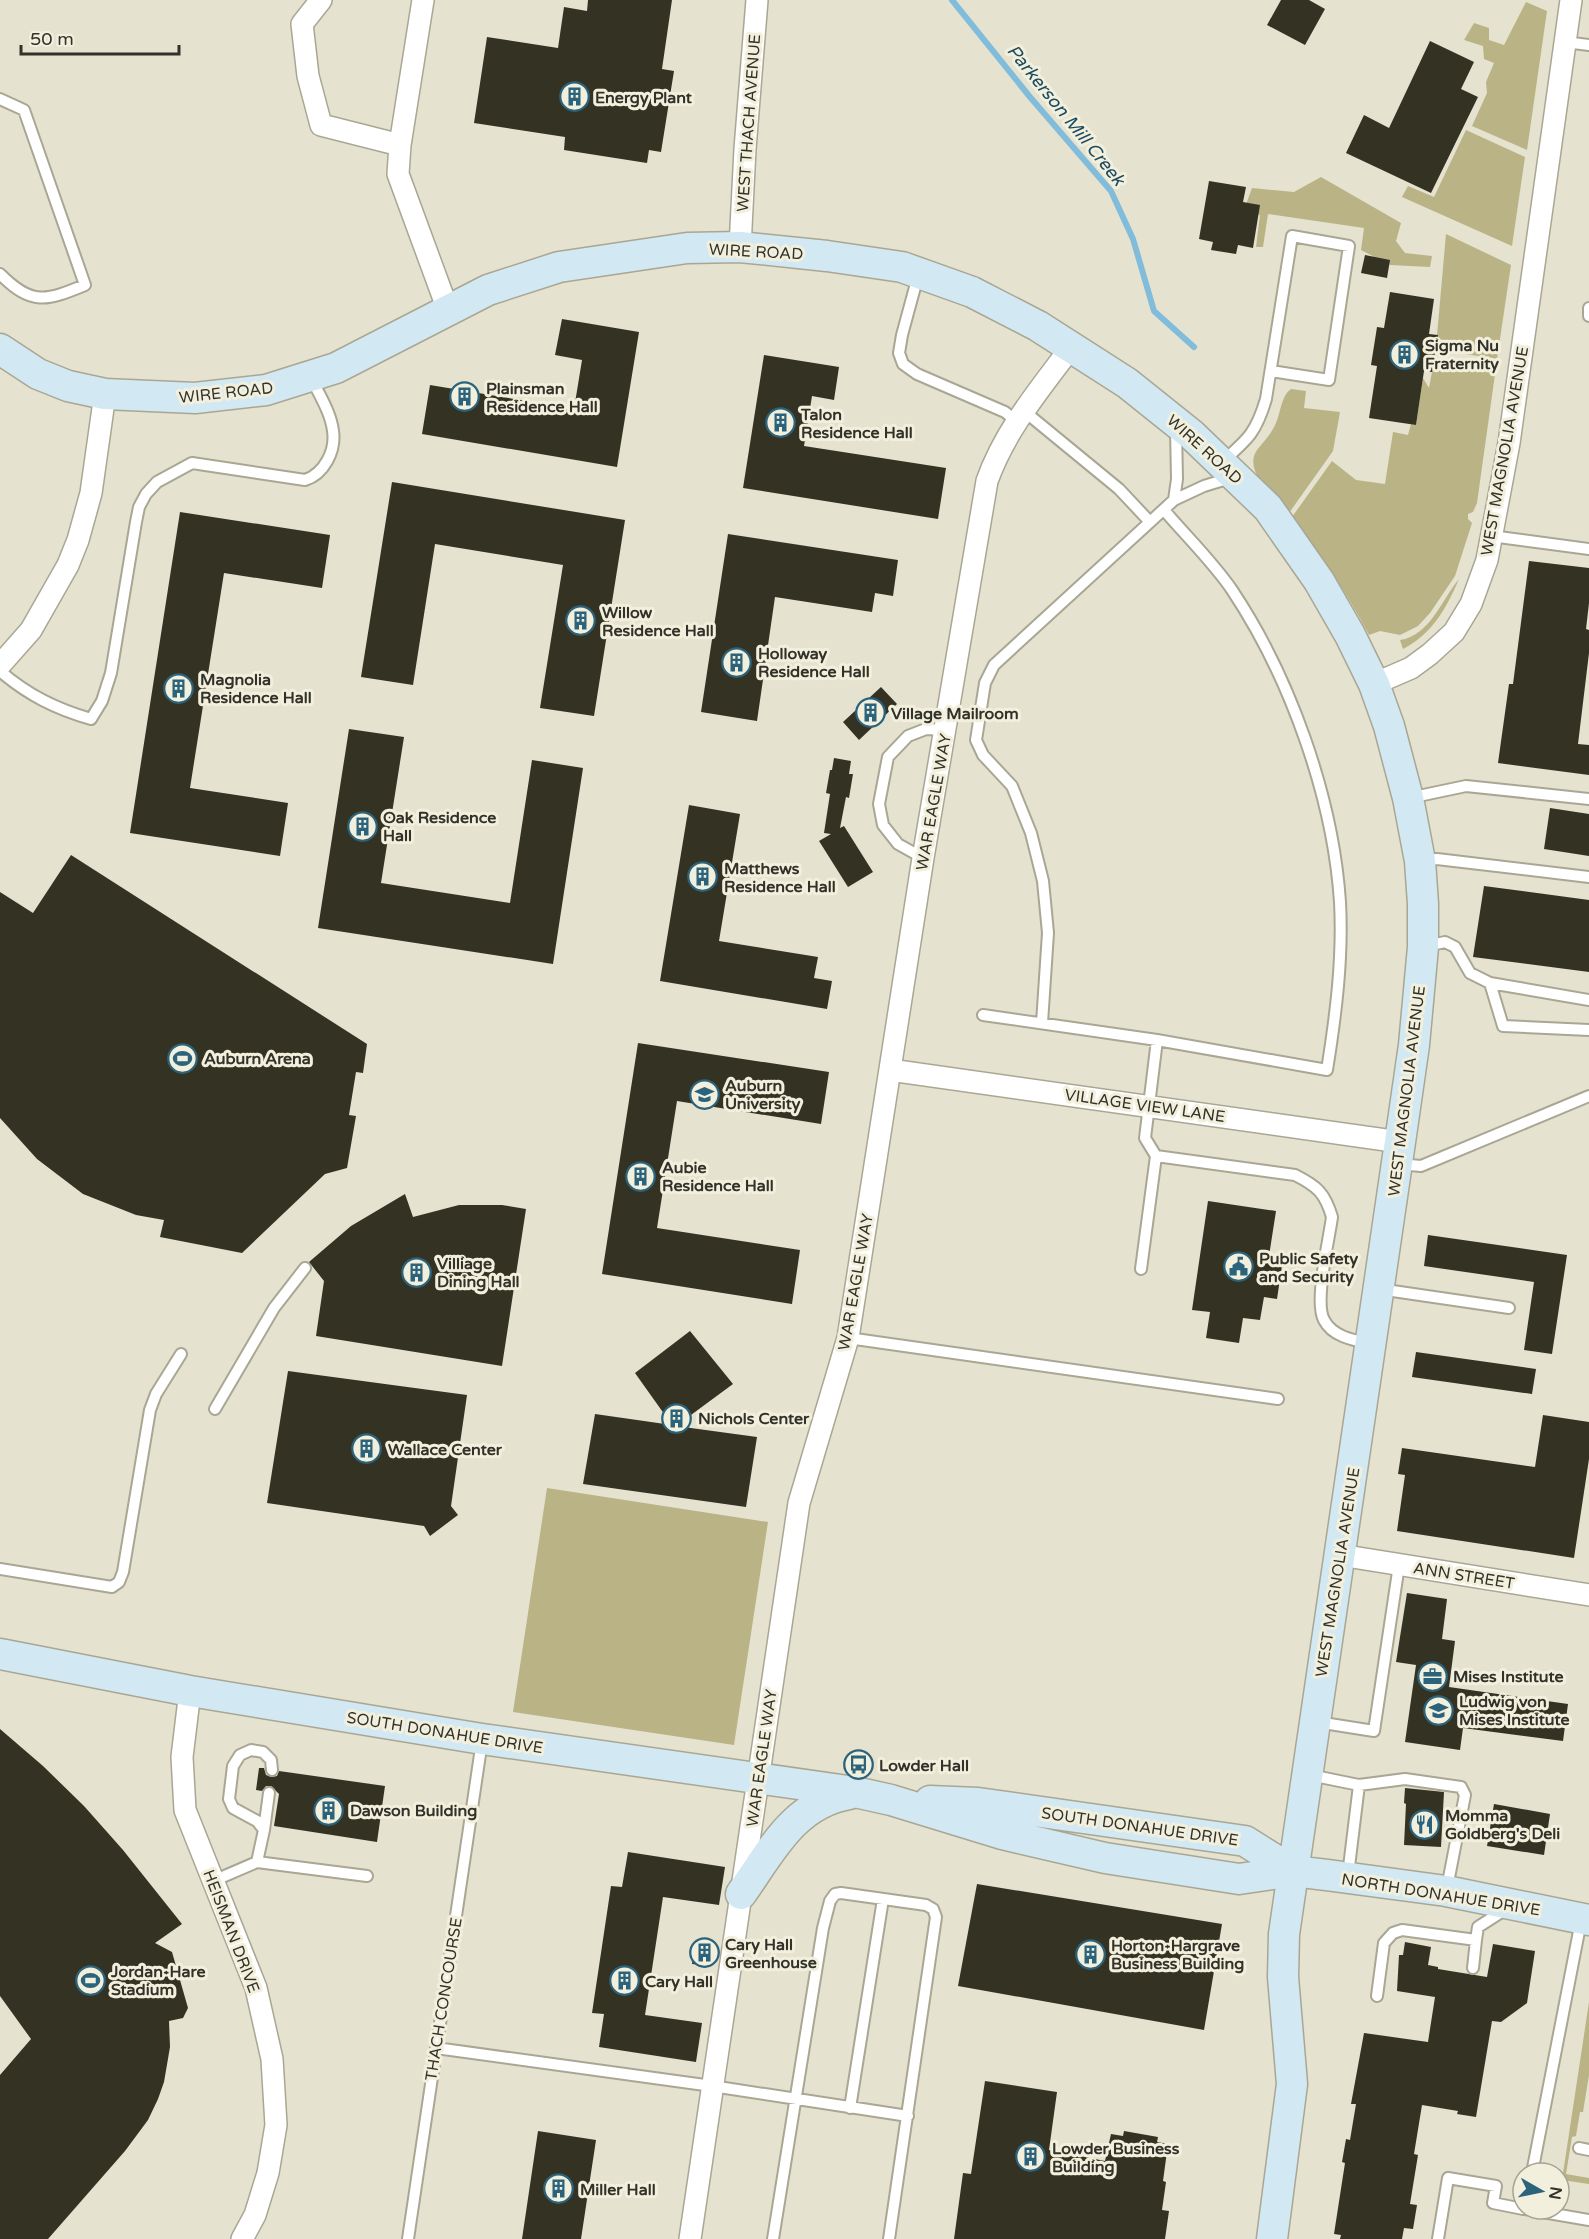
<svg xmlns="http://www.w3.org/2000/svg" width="1589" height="2239" font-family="'Varela Round',sans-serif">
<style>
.grass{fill:#bab386}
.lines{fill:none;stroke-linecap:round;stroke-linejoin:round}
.stream{stroke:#81bcdb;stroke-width:6}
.building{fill:#343223}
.lane-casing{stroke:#a9a794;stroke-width:14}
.street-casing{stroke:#a9a794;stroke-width:24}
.secondary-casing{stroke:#a9a794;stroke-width:33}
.lane{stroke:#fff;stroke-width:10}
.street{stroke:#fff;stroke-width:21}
.secondary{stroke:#d2e8f3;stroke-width:30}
.labels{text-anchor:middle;stroke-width:6;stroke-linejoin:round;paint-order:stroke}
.poi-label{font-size:16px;font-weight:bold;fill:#32312a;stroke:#f2f0dc;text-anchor:start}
.street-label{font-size:16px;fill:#32312a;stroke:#f2f0dc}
.water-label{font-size:18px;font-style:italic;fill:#1b4a61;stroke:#f2f0dc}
</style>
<rect width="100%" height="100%" fill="#e5e2cf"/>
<path class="grass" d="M1526,2L1547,11L1527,150L1472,126L1487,93L1486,82L1494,63L1484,59L1483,46L1464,40L1474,23L1489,28V40L1504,45Z
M1466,130L1525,157L1512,246L1402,197L1408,186L1434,197Z
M1321,177L1401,223L1396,241L1405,253L1432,256L1430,267L1390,265L1361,250L1364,228L1268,214L1263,247H1256L1260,215L1244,210L1252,188L1294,192Z
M1446,234L1511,265L1497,359L1447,351V349L1436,347Z
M1445,360L1496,367L1477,503L1473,512L1468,514V519L1472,523L1455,576L1430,613L1418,626L1400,635L1380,631L1369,635C1347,593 1321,555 1292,517L1332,461L1356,480L1385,484L1393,432L1408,435L1411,424L1416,425L1423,378L1429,388L1434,361L1445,362Z
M1291,389L1306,391L1304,408L1340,412L1333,451L1289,513C1276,498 1242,472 1257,450C1264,441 1272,433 1276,423C1281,412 1281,396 1291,389Z
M1459,579C1446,609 1433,633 1403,649L1400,640C1430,636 1442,599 1459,579Z
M547,1488L768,1522L734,1745L513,1712Z
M1589,2002V2075L1583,2112H1580L1576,2136L1572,2137L1566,2174L1589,2178V2184L1562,2180Z"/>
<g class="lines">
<path class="stream" d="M952,0L1030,97L1111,191L1133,239L1154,311L1194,347"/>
</g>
<path class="building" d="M588,0H672L662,69L674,71L661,152L649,150L647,163L564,150L565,137L474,123L487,37L558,48L564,7L587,11Z
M1281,0H1309L1325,9L1305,45L1267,25Z
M1430,41L1474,62L1461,89L1478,97L1431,193L1346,153L1364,115L1389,128Z
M1209,181L1246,187L1243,202L1260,205L1253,248L1238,245L1236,254L1211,250L1213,242L1199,239Z
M1365,255L1390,260L1387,278L1361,273Z
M1390,292L1434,299L1429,334L1438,335L1432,372L1424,371L1416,425L1369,418L1377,366L1371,365L1377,327L1384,328Z
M562,319L639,332L617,467L422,434L430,385L574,409L582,360L555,355Z
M764,355L839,367L834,400L812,396L804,446L946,468L938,519L743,488Z
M392,482L625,520L594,716L540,708L563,565L435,544L413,685L361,677Z
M180,512L330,535L322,588L224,573L190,788L288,803L280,856L130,833Z
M728,534L898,560L893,596L875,593L872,612L775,597L757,721L701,712Z
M1529,561L1589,568V603L1586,629L1589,630V653L1578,744L1589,745V775L1498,763L1509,684H1513Z
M881,687L897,704L859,740L843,722Z
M349,729L404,737L381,883L510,903L532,760L583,768L553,964L318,928Z
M834,758L851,761L849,774H853L849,798L846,797L840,828L844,826L873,872L848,887L819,841L831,834L824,833L830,794L826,793L830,770H832Z
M689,805L740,814L719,941L818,957L814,978L832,981L827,1009L660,981Z
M1550,808L1589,814V856L1544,849Z
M71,855L367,1044L363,1073L356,1072L349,1115L356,1116L347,1168L325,1174L242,1253L160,1237L164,1220L136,1215L83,1194L37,1159L0,1118V892L33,913Z
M1484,886L1589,900V972L1473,957Z
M638,1043L829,1072L821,1124L677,1101L657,1228L800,1250L792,1304L602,1274Z
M405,1194L413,1217L459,1205H502L526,1209L502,1366L316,1336L324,1281L309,1262L351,1226Z
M1208,1201L1276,1211L1269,1256L1283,1259L1277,1299L1264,1297L1260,1320L1243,1318L1239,1343L1206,1338L1210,1312L1192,1310Z
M1428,1235L1567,1255L1552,1354L1524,1350L1534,1282L1424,1266Z
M690,1331L733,1384L676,1426L757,1437L746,1507L583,1484L595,1414L672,1425L635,1373Z
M1416,1352L1536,1369L1532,1394L1412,1377Z
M288,1371L467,1395L451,1506L458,1515L430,1536L424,1526L267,1503Z
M1543,1415L1589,1422V1459L1574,1558L1397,1531L1405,1475L1398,1474L1402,1448L1535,1467Z
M1407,1593L1447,1599L1442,1639L1455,1641L1449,1687L1568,1704L1563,1741L1463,1728L1460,1750L1405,1742L1416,1665L1396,1662Z
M0,1729L43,1766L84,1806L123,1850L182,1924L155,1943L172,1952L188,2008L183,2018L169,2021L170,2047L164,2082L158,2099L148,2120L125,2151L48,2239H0V2075L31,2039L0,1996Z
M259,1768H264L266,1775L272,1777L277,1776L279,1771L385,1786L377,1842L274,1826L279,1794L271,1786H266L262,1791L256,1790Z
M1405,1788L1444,1792L1441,1847L1404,1845L1406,1804L1404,1803Z
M1494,1804L1550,1814L1544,1855L1487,1846Z
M628,1852L725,1867L719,1905L663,1897L645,2015L702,2023L696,2062L599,2047L604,2014L592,2013L611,1886L622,1887Z
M977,1884L1222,1924L1204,2030L958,1986Z
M696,1940L716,1943L712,1966L692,1964Z
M1405,1942L1431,1947L1428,1965L1438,1967V1969L1487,1977L1493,1944L1535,1951L1527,2003L1501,2022L1492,2021L1476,2117L1457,2114L1458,2111L1422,2105L1414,2154L1418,2155L1410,2204L1417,2205L1413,2229L1404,2228L1402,2239H1340L1341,2235L1334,2234L1345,2163L1342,2162L1346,2139L1350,2140L1356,2104H1351L1364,2033L1428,2042L1435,1997L1397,1991L1399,1955H1403Z
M985,2081L1057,2092L1049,2150L1105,2161L1111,2134L1123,2136L1124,2131L1158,2137L1157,2142L1168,2144L1163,2181L1166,2182L1162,2210L1169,2211L1165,2239H954L963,2173L971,2174Z
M538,2131L596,2140L581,2239H522Z"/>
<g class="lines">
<defs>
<path id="lane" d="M1565,42L1589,45
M0,99L24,110L85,285C46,301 32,306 0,274
M918,276L902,335L899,353L903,364L917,374L1005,412L1016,421
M1589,308V316
M1024,411L1119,489L1150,522
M1222,462C1248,439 1256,433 1266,399L1292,236L1349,246L1329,380L1271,371
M1174,500L1177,479L1176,429
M1491,536L1589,549
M0,671C28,695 56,709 91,719L102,701L111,673L136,522L139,507L146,494L157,482L192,463L305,480C324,474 336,451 333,431C331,413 319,394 311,378
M1409,798L1466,786L1589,799
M923,858L898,844L883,825L879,804L888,757L908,736L926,729L945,730
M1423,861L1437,859L1589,877
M1426,946L1445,942L1455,947L1470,973L1490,983L1589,1000
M1490,983L1503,1026L1589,1030
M983,1015L1157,1040L1327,1070C1336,1014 1343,958 1340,902C1333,797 1290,677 1232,590C1213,562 1186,536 1164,510
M1042,1023L1048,933L1043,881L1031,833L1012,786L983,755L976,740L985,683L994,665L1174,500L1204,486L1230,478
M1156,1156L1145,1138L1157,1040
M1398,1164L1421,1166L1589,1096
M1141,1269L1156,1156L1295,1175C1317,1186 1325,1193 1332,1217C1329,1240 1314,1302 1324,1320C1332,1336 1352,1340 1368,1343
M1379,1289L1509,1308
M848,1338L1278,1399
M215,1409L274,1308L305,1268
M0,1569L112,1587L119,1582L123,1572L150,1410L156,1394L181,1354
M1317,1722L1374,1731L1399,1565
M1310,1775L1359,1785L1405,1779L1461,1787L1465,1795L1447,1888
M264,1830L269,1793
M257,1862L264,1830L257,1821L233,1808L229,1799L233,1766L240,1755L251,1750L263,1752L271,1760L272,1770
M1348,1875L1359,1785
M213,1881L257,1862L367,1876
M1473,1968L1476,1940
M1377,1996L1384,1943L1393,1933L1402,1930L1476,1940L1478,1927L1506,1909
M436,2048L712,2086L908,2116
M850,2108L883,1899
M1579,2148L1589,2150
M1532,2173L1581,1921
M1525,2209L1589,2220
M408,2239L482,1741
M773,2239L823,1928L830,1901L835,1894L841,1893L926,1905L933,1909L936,1917L889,2239
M1438,2239L1448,2178L1496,2186L1493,2203L1523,2209"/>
<path id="street" d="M321,0L302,24L308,76L321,125L400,145
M423,0L400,145L398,174L448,310
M740,247L745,149L757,0
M0,665L31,630L68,565L78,540L91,493L105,394
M1374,684L1411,668L1430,654L1454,632L1471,604L1487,560L1509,443L1571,0
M890,1070L1400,1142
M1340,1555L1589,1595
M190,1691L182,1757L185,1810L256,1988L272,2059L276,2125L268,2173L255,2215L242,2239
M690,2239L799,1503L848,1338L923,858L987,481C1005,430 1040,389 1072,346"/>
<path id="secondary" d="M0,349L38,374L68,386L105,394L195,398L266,390L336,368L488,290L559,267L687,248L740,247L827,256L902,267L972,292L1038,326L1127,383L1192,435L1268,508L1319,581L1350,635L1374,684L1389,726L1408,798L1420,861L1423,904V947L1414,1045L1400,1142L1284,1934L1283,1977L1292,2084L1272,2239
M0,1654L190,1691L482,1739L855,1792L891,1800L1002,1834L1105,1858L1239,1879L1293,1871L1327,1875L1446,1891L1589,1920
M930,1801L978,1803L1245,1841L1293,1871
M741,1894C771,1852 793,1804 849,1794"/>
</defs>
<use href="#lane" class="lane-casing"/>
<use href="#street" class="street-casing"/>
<use href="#secondary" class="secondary-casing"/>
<use href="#lane" class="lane"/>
<use href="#street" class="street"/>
<use href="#secondary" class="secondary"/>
</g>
<defs>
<symbol id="building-ring" viewBox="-11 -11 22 22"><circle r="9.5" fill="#f2f0dc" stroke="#2b627c" stroke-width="1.5"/><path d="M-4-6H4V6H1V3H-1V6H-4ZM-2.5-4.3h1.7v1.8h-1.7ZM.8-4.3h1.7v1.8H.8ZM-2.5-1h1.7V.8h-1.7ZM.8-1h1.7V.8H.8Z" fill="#2b627c"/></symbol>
<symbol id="stadium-ring" viewBox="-11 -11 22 22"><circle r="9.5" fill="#f2f0dc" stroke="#2b627c" stroke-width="1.5"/><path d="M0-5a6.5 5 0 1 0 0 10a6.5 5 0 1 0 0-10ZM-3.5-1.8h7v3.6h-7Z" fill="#2b627c"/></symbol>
<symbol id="university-ring" viewBox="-11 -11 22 22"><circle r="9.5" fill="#f2f0dc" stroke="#2b627c" stroke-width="1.5"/><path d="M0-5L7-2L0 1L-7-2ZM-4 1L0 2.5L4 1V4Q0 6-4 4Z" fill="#2b627c"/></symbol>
<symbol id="civic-ring" viewBox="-11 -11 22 22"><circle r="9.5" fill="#f2f0dc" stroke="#2b627c" stroke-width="1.5"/><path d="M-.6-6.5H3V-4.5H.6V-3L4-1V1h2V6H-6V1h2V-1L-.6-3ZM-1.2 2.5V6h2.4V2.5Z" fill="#2b627c"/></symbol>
<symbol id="office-ring" viewBox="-11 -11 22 22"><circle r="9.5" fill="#f2f0dc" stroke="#2b627c" stroke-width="1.5"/><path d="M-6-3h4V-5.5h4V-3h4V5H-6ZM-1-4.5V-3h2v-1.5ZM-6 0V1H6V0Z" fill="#2b627c"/></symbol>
<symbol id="bus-ring" viewBox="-11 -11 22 22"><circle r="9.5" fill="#f2f0dc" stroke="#2b627c" stroke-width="1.5"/><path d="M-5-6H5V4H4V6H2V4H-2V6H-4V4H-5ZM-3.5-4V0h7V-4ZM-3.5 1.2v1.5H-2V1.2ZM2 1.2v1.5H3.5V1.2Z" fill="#2b627c"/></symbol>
<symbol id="restaurant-ring" viewBox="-11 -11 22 22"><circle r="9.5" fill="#f2f0dc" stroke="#2b627c" stroke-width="1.5"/><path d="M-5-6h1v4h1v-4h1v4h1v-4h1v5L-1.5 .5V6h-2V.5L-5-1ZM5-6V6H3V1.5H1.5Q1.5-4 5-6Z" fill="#2b627c"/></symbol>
</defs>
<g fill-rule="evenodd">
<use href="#building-ring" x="558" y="80" width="33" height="33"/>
<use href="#building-ring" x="1388" y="338" width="33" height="33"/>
<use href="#building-ring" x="448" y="380" width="33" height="33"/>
<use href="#building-ring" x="764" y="406" width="33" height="33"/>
<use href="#building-ring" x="564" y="604" width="33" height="33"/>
<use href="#building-ring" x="720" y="646" width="33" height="33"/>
<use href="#building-ring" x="162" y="672" width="33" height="33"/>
<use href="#building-ring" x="854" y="696" width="33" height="33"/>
<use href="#building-ring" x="346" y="810" width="33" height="33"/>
<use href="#building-ring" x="686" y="860" width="33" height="33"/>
<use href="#stadium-ring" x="166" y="1042" width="33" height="33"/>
<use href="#university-ring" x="688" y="1078" width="33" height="33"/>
<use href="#building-ring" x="624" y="1160" width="33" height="33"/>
<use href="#civic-ring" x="1222" y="1250" width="33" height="33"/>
<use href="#building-ring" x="400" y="1256" width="33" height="33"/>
<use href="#building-ring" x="660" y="1402" width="33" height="33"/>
<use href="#building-ring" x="350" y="1432" width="33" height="33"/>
<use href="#office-ring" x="1416" y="1660" width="33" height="33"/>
<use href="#university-ring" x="1422" y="1694" width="33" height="33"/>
<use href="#bus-ring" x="842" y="1748" width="33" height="33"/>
<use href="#building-ring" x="312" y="1794" width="33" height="33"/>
<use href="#restaurant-ring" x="1408" y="1808" width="33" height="33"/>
<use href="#building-ring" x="688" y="1936" width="33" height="33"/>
<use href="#building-ring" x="1074" y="1938" width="33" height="33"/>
<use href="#stadium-ring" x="74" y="1964" width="33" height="33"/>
<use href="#building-ring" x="608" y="1964" width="33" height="33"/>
<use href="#building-ring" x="1014" y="2140" width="33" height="33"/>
<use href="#building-ring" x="542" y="2172" width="33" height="33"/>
</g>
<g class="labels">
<g class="poi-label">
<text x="595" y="103">Energy Plant</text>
<text x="1425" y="351">Sigma Nu<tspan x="1425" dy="18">Fraternity</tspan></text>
<text x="486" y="394">Plainsman<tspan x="486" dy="18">Residence Hall</tspan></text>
<text x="801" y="420">Talon<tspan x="801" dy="18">Residence Hall</tspan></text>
<text x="602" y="618">Willow<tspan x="602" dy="18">Residence Hall</tspan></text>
<text x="758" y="659">Holloway<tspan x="758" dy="18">Residence Hall</tspan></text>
<text x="200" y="685">Magnolia<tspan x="200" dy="18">Residence Hall</tspan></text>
<text x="891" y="719">Village Mailroom</text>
<text x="383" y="823">Oak Residence<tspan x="383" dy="18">Hall</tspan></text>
<text x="724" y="874">Matthews<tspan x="724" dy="18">Residence Hall</tspan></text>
<text x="204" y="1064">Auburn Arena</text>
<text x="725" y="1091">Auburn<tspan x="725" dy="18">University</tspan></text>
<text x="662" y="1173">Aubie<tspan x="662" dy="18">Residence Hall</tspan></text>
<text x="1259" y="1264">Public Safety<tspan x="1259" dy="18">and Security</tspan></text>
<text x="437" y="1269">Villiage<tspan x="437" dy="18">Dining Hall</tspan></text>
<text x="698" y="1424">Nichols Center</text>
<text x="388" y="1455">Wallace Center</text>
<text x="1453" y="1682">Mises Institute</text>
<text x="1459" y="1707">Ludwig von<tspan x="1459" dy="18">Mises Institute</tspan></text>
<text x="879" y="1771">Lowder Hall</text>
<text x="350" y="1816">Dawson Building</text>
<text x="1445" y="1821">Momma<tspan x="1445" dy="18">Goldberg's Deli</tspan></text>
<text x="725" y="1950">Cary Hall<tspan x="725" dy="18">Greenhouse</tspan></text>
<text x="1111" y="1951">Horton-Hargrave<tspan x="1111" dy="18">Business Building</tspan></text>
<text x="111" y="1977">Jordan-Hare<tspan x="111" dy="18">Stadium</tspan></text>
<text x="645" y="1987">Cary Hall</text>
<text x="1052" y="2154">Lowder Business<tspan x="1052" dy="18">Building</tspan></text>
<text x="580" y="2195">Miller Hall</text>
</g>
<g class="street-label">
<text transform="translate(748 123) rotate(-86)" y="6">WEST THACH AVENUE</text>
<text transform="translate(756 251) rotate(3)" y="6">WIRE ROAD</text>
<text transform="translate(226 392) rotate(-6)" y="6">WIRE ROAD</text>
<text transform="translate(1205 449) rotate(42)" y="6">WIRE ROAD</text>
<text transform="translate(1504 451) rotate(-80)" y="6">WEST MAGNOLIA AVENUE</text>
<text transform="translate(933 802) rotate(-80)" y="6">WAR EAGLE WAY</text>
<text transform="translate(1406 1091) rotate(-83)" y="6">WEST MAGNOLIA AVENUE</text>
<text transform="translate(1145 1105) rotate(8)" y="6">VILLAGE VIEW LANE</text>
<text transform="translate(855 1282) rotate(-80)" y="6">WAR EAGLE WAY</text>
<text transform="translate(1337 1572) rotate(-81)" y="6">WEST MAGNOLIA AVENUE</text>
<text transform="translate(1464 1575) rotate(9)" y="6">ANN STREET</text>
<text transform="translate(445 1732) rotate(9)" y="6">SOUTH DONAHUE DRIVE</text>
<text transform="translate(761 1758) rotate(-82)" y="6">WAR EAGLE WAY</text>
<text transform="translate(1140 1826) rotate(8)" y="6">SOUTH DONAHUE DRIVE</text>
<text transform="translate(1441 1894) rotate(9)" y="6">NORTH DONAHUE DRIVE</text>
<text transform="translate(232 1931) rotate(69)" y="6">HEISMAN DRIVE</text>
<text transform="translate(443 1999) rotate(-81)" y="6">THACH CONCOURSE</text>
</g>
<g class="water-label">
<text transform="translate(1066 115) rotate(51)" y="6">Parkerson Mill Creek</text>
</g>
</g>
<g transform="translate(1541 2191) rotate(99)"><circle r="28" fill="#f2f0dc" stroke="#a5a495" stroke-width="1.5"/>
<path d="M0-4.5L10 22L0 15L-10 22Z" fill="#2b627c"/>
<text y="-9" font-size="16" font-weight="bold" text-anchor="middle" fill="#32312a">N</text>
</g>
<path d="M21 45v9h158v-9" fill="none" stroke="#32312a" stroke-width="3"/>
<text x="30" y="45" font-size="18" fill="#32312a" stroke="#f2f0dc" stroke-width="4.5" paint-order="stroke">50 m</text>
</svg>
